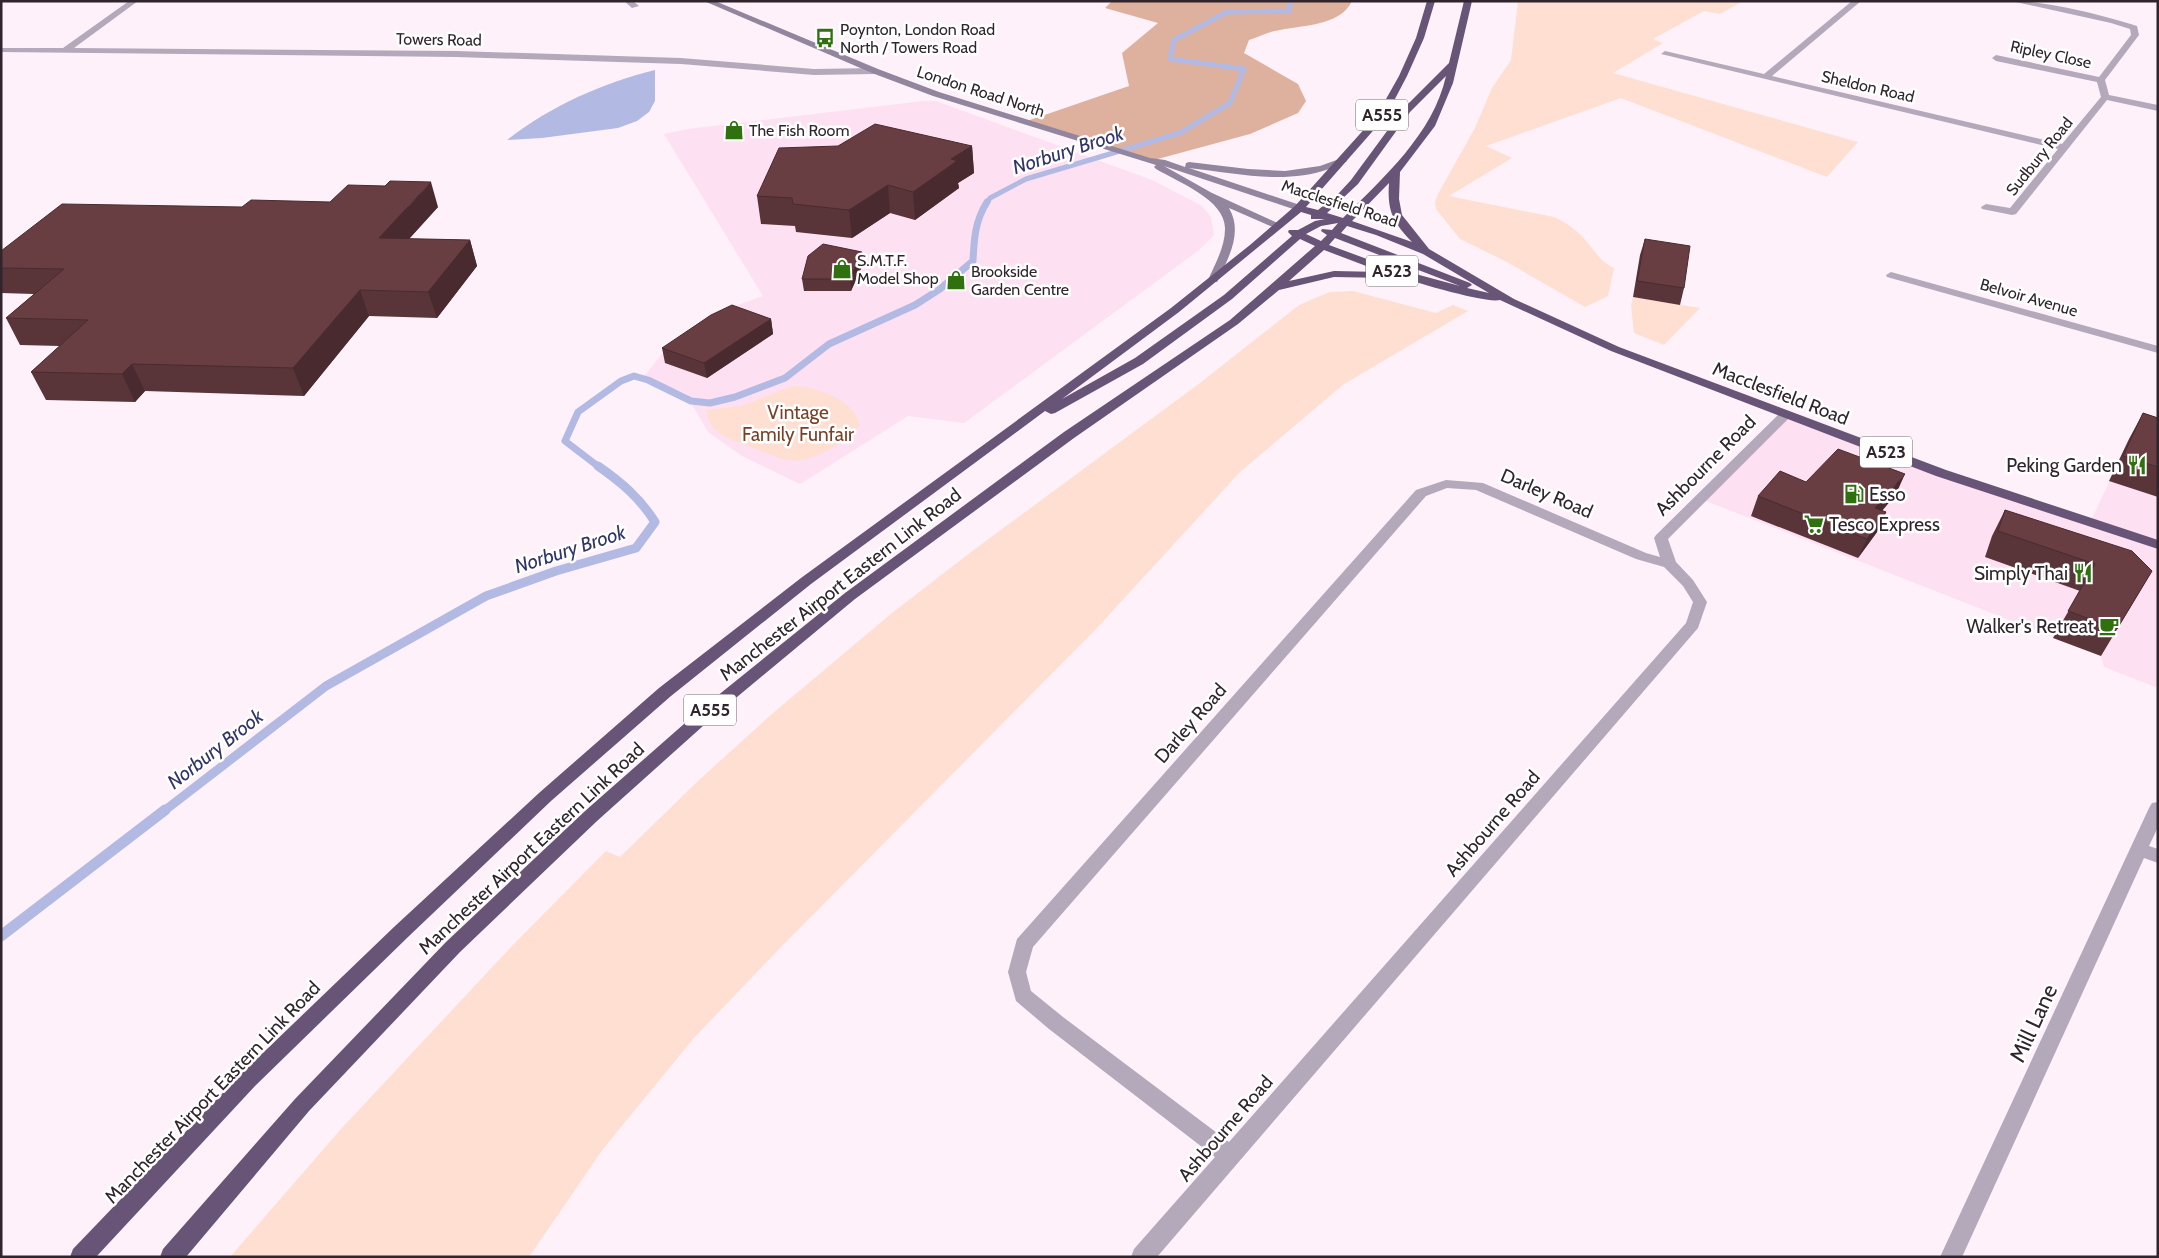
<svg xmlns="http://www.w3.org/2000/svg" width="2159" height="1258" font-family="Cabin,sans-serif">
<style>
.built{fill:#fde0f2}
.green{fill:#ffdfd2}
.forest{fill:#ddb19e}
.water{fill:#b2b9e2}
.lines{fill:none;stroke-linecap:round;stroke-linejoin:round}
.stream-far3{stroke:#b2b9e2;stroke-width:5}
.stream-far2{stroke:#b2b9e2;stroke-width:7}
.stream-far1{stroke:#b2b9e2;stroke-width:9}
.stream{stroke:#b2b9e2;stroke-width:11}
.street{fill:#b3a9bb;fill-rule:evenodd}
.secondary{fill:#92859e;fill-rule:evenodd}
.highway{fill:#675476;fill-rule:evenodd}
.wall{fill:#59353a}
.shaded-wall{fill:#492b2f}
.building{fill:#683e43;stroke:#492b2f}
.labels{text-anchor:middle;stroke-width:5;stroke-linejoin:round;paint-order:stroke}
.far-poi-label{font-size:16px;fill:#30252c;stroke:#fff;text-anchor:start}
.far-street-label{font-size:16px;fill:#30252c;stroke:#fff}
.shield{fill:#fff;stroke:#6e666b;stroke-width:1}
.shield-label{font-size:18px;font-weight:bold;fill:#30252c}
.street-label{font-size:19px;fill:#30252c;stroke:#fff}
.park-label{font-size:19px;fill:#794026;stroke:#fff}
.poi-label{font-size:19px;fill:#30252c;stroke:#fff;text-anchor:end}
.water-label{font-size:20px;font-style:italic;fill:#313468;stroke:#fff}
.near-street-label{font-size:22px;fill:#30252c;stroke:#fff}
</style>
<rect width="100%" height="100%" fill="#fef1f9"/>
<path class="built" d="M923,101H936L1152,180L1202,206L1211,217L1214,235L1199,250L964,423L908,416L800,484L742,456L708,432L686,394L644,376L662,354L709,315L763,296L664,134L688,129Z
M1785,415L2090,523L2129,439L2158,435V688L2104,667L2101,656L1701,499Z"/>
<path class="green" d="M1518,1H1743L1720,14L1704,11L1653,39L1663,43L1613,73L1858,142L1827,177L1621,98L1486,146L1512,158L1449,196L1554,217C1567,223 1577,230 1586,241C1598,254 1598,260 1614,268L1608,296L1585,307L1505,261L1460,239L1436,209L1435,202L1438,194L1475,128L1492,88L1511,60Z
M1353,291L1436,313L1453,305L1468,311L1344,384L1240,472L1096,629L781,947L693,1039L603,1149L529,1257H230L341,1129L511,947L606,851L620,857L699,780L773,713L892,613L971,552L1200,383L1299,305L1330,292Z
M1633,297L1700,308L1664,345L1634,333L1631,305Z
M793,386C813,387 839,395 853,411C856,414 858,421 860,425C845,443 812,464 787,460C772,457 757,449 743,444C723,436 711,434 706,410L741,406Z"/>
<path class="forest" d="M1112,1H1352C1340,27 1300,25 1275,31C1266,33 1258,37 1249,40L1244,53L1298,84L1306,101L1298,113L1250,134L1154,160L1027,121L1129,86L1122,53L1158,23L1105,8Z"/>
<path class="water" d="M655,70V101L649,112L637,121L618,128L542,138L507,140C550,106 603,83 655,70Z"/>
<g class="lines">
<path class="stream-far3" d="M987,203L990,198L1026,179L1180,133L1230,103L1244,69L1170,59L1174,40L1227,12L1289,11L1290,1"/>
<path class="stream-far2" d="M599,467L565,441L578,412L621,381L634,376L648,380L691,401L710,403L735,397L785,378L829,344L915,305L940,289L973,261C974,239 975,221 987,202"/>
<path class="stream-far1" d="M164,811L326,686L486,596L556,571L636,548L655,522C640,498 621,482 598,466"/>
<path class="stream" d="M1,936L165,810"/>
<path class="street" d="M129,1H138L74,48L456,51L681,58L814,69L875,68L879,71L875,74L814,75L681,64L456,57L1,52V48H63Z
M624,1H633L639,6L632,8Z
M1852,1H1861L1772,76L2062,144L2101,97L2097,82L1996,61L1992,58L1996,55L2099,77L2131,35L2130,29L2111,23L2011,1C2048,1 2102,15 2137,26L2139,35L2105,80L2109,95L2158,105V111L2107,100L2016,214L2012,215L1982,209L1981,207L1986,204L2010,208L2058,149L1661,54L1665,51L1764,74Z
M1891,272L2158,346V353L1887,277L1886,275Z
M1785,411L1789,412L1791,415L1789,418L1668,539L1676,562L1693,580L1707,602L1698,628L1157,1257H1131L1134,1249L1215,1157L1049,1029L1016,1001L1008,972L1017,939L1416,490L1446,480L1483,483L1646,553L1660,557L1654,538L1656,535L1781,412ZM1447,488L1476,490L1636,559L1664,567L1683,586L1693,602L1686,623L1229,1142L1063,1017L1031,991L1026,972L1033,947L1426,496Z
M2158,802V827L2149,846L2158,849V863L2144,858L1962,1257H1940L2149,808L2152,803Z"/>
<path class="secondary" d="M704,1H715L878,69L939,92L1150,158L1165,160L1185,167L1186,163L1189,162L1248,169L1285,171L1320,166L1342,158L1347,161C1342,165 1335,167 1329,169C1284,185 1235,173 1189,168L1303,206V210L1299,211L1164,166L1212,193L1284,226L1279,229L1275,228L1229,208C1243,232 1229,257 1218,280L1217,282H1209L1208,280C1215,264 1225,247 1225,229C1226,200 1178,182 1156,169L1154,167L1156,165L933,96L872,73Z"/>
<path class="highway" d="M1427,1H1435L1424,38L1407,76L1386,116L1306,207L1318,210L1339,193L1351,180L1404,108L1449,63L1464,1H1472L1453,83L1435,126L1400,172L1399,199L1402,215L1429,249L1514,299L1619,347L1946,470L2158,540V549L1936,476L1611,351L1500,300C1487,304 1411,281 1393,275L1388,278L1334,277L1279,290L1238,324L1074,438L855,599L713,717L597,821L460,952L309,1111L186,1257H160L163,1249L295,1099L446,942L585,811L701,709L845,593L1064,432L1230,320L1315,246L1300,239L1232,299L1143,364L1055,413L1051,414L1045,411L811,584L671,696L551,801L408,937L255,1086L96,1257H70L73,1249L241,1074L394,927L539,793L659,688L801,578L1171,308L1250,245L1295,206L1377,115L1399,76L1416,38ZM1446,76C1433,134 1384,177 1343,218L1327,213L1358,184L1410,112ZM1389,183C1387,211 1393,222 1412,242L1352,221ZM1301,212L1311,215V219H1325L1315,221L1298,230H1289L1288,232L1292,236L1224,295L1135,358L1062,399L1179,312ZM1338,223L1332,230L1322,229L1321,231L1327,235L1321,241L1306,234L1321,226ZM1347,226L1376,235L1423,254L1489,293L1467,288L1472,285L1470,283L1341,233ZM1335,238L1460,286L1386,266L1329,245ZM1324,250L1382,272L1334,271L1289,281Z"/>
</g>
<path class="wall" d="M972,146L974,173L958,183L959,188L915,220L890,213L852,238L796,232L795,226L761,224L757,196Z
M242,207H438L409,239L470,240L477,266L437,318L369,316L304,396L145,391L135,402L46,400L31,372L60,346L20,345L6,318L34,294L1,293V268Z
M1645,239L1684,288L1680,305L1633,297L1640,255Z
M863,264L851,291H804L802,279Z
M771,319L773,334L707,378L665,363L662,348Z
M2143,413L2158,418V497L2109,481L2129,439Z
M1806,482L1896,494L1882,511L1886,512L1877,532L1858,558L1751,516L1758,496Z
M2005,510L2152,571L2101,656L2053,638L2080,591L1985,557L1992,536Z"/>
<path class="shaded-wall" d="M972,146L974,173L958,183L959,188L915,220L913,192L951,159Z
M431,182L438,207L387,263L379,238Z
M888,185L890,213L852,238L849,210Z
M470,240L477,266L437,318L428,292Z
M862,252L863,264L851,291L850,279Z
M360,290L369,316L304,396L293,368Z
M771,319L773,334L707,378L704,363Z
M132,364L145,391L135,402L122,374Z
M1905,474L1896,494L1867,528L1875,508Z
M1886,512L1877,532L1858,558L1867,539Z"/>
<path class="building" d="M875,124L972,146L951,159L957,161L913,192L888,185L849,210L793,204L792,198L757,196L779,148L838,146Z
M390,181L431,182L379,238L470,240L428,292L360,290L293,368L132,364L122,374L31,372L88,320L6,318L64,269L1,268V251L62,204L242,207L251,200L330,202L348,185L385,186Z
M1645,239L1690,246L1684,288L1637,281Z
M823,244L862,252L850,279H802L808,256Z
M732,305L771,319L704,363L662,348L711,315Z
M2143,413L2158,418V467L2123,456Z
M1838,449L1905,474L1875,508L1886,512L1867,539L1758,496L1780,471L1806,482Z
M2005,510L2132,551L2152,571L2117,629L2068,611L2095,564L1998,531Z"/>
<defs>
<symbol id="bus-bare" viewBox="-9 -9 18 18"><path d="M-5-6H5V4H4V6H2V4H-2V6H-4V4H-5ZM-3.5-4V0h7V-4ZM-3.5 1.2v1.5H-2V1.2ZM2 1.2v1.5H3.5V1.2Z" fill="#2e710e" stroke="#fff" stroke-width="2.5" paint-order="stroke"/></symbol>
<symbol id="shop-bare" viewBox="-9 -9 18 18"><path d="M-5-2.5h2.3a2.7 3.5 0 0 1 5.4 0H5L5.5 6h-11ZM-1.5-2.5h3a1.5 2.3 0 0 0-3 0Z" fill="#2e710e" stroke="#fff" stroke-width="2.5" paint-order="stroke"/></symbol>
<symbol id="restaurant-bare" viewBox="-9 -9 18 18"><path d="M-5-6h1v4h1v-4h1v4h1v-4h1v5L-1.5 .5V6h-2V.5L-5-1ZM5-6V6H3V1.5H1.5Q1.5-4 5-6Z" fill="#2e710e" stroke="#fff" stroke-width="2.5" paint-order="stroke"/></symbol>
<symbol id="fuel-bare" viewBox="-9 -9 18 18"><path d="M-5.5-6h7V0h2V4h1.3V-2.5L3-4.5l.8-.8L6-3V5H2.5V1h-1V6h-7ZM-4.2-4.7v3.2H.2V-4.7Z" fill="#2e710e" stroke="#fff" stroke-width="2.5" paint-order="stroke"/></symbol>
<symbol id="supermarket-bare" viewBox="-9 -9 18 18"><path d="M-6-5.5h2.5l.6 2H6L4.5 2H-2.5L-4.4-4H-6ZM-1.5 3.2a1.3 1.3 0 1 0 .1 0ZM3 3.2a1.3 1.3 0 1 0 .1 0Z" fill="#2e710e" stroke="#fff" stroke-width="2.5" paint-order="stroke"/></symbol>
<symbol id="cafe-bare" viewBox="-9 -9 18 18"><path d="M-5.5-4.5H6V0H3Q3 3.5 0 3.5H-2.5Q-5.5 3.5-5.5 0ZM3-3.2v2h1.7v-2ZM-6 4.5H4V6H-6Z" fill="#2e710e" stroke="#fff" stroke-width="2.5" paint-order="stroke"/></symbol>
</defs>
<g fill-rule="evenodd">
<use href="#bus-bare" x="811" y="24" width="28" height="28"/>
<use href="#shop-bare" x="720" y="116" width="28" height="28"/>
<use href="#shop-bare" x="828" y="255" width="28" height="28"/>
<use href="#shop-bare" x="942" y="266" width="28" height="28"/>
<use href="#restaurant-bare" x="2123" y="451" width="28" height="28"/>
<use href="#fuel-bare" x="1840" y="480" width="28" height="28"/>
<use href="#supermarket-bare" x="1800" y="510" width="28" height="28"/>
<use href="#restaurant-bare" x="2069" y="559" width="28" height="28"/>
<use href="#cafe-bare" x="2095" y="612" width="28" height="28"/>
</g>
<g class="labels">
<g class="far-poi-label">
<text x="840" y="35">Poynton, London Road<tspan x="840" dy="18">North / Towers Road</tspan></text>
<text x="749" y="136">The Fish Room</text>
<text x="857" y="266">S.M.T.F.<tspan x="857" dy="18">Model Shop</tspan></text>
<text x="971" y="277">Brookside<tspan x="971" dy="18">Garden Centre</tspan></text>
</g>
<g class="far-street-label">
<text transform="translate(439 39) rotate(1)" y="6">Towers Road</text>
<text transform="translate(2051 54) rotate(12)" y="6">Ripley Close</text>
<text transform="translate(1868 86) rotate(13)" y="6">Sheldon Road</text>
<text transform="translate(981 91) rotate(18)" y="6">London Road North</text>
<text transform="translate(2039 156) rotate(-51)" y="6">Sudbury Road</text>
<text transform="translate(1340 203) rotate(18)" y="6">Macclesfield Road</text>
<text transform="translate(2029 297) rotate(16)" y="6">Belvoir Avenue</text>
</g>
<g class="shield">
<rect x="1356" y="99.5" width="52" height="31" rx="4"/>
<rect x="1366" y="255.5" width="52" height="31" rx="4"/>
<rect x="1860" y="436.5" width="52" height="31" rx="4"/>
<rect x="684" y="694.5" width="52" height="31" rx="4"/>
</g>
<g class="shield-label">
<text x="1382" y="121">A555</text>
<text x="1392" y="277">A523</text>
<text x="1886" y="458">A523</text>
<text x="710" y="716">A555</text>
</g>
<g class="street-label">
<text transform="translate(1781 393) rotate(21)" y="7">Macclesfield Road</text>
<text transform="translate(1705 465) rotate(-45)" y="7">Ashbourne Road</text>
<text transform="translate(1547 493) rotate(23)" y="7">Darley Road</text>
<text transform="translate(840 584) rotate(-38)" y="7">Manchester Airport Eastern Link Road</text>
<text transform="translate(1190 723) rotate(-49)" y="7">Darley Road</text>
<text transform="translate(1492 823) rotate(-49)" y="7">Ashbourne Road</text>
<text transform="translate(531 848) rotate(-43)" y="7">Manchester Airport Eastern Link Road</text>
<text transform="translate(212 1092) rotate(-46)" y="7">Manchester Airport Eastern Link Road</text>
<text transform="translate(1225 1128) rotate(-49)" y="7">Ashbourne Road</text>
</g>
<g class="park-label">
<text x="798" y="419">Vintage<tspan x="798" dy="22">Family Funfair</tspan></text>
</g>
<g class="poi-label">
<text x="2122" y="472">Peking Garden</text>
<text x="1869" y="501" text-anchor="start">Esso</text>
<text x="1829" y="531" text-anchor="start">Tesco Express</text>
<text x="2068" y="580">Simply Thai</text>
<text x="2094" y="633">Walker's Retreat</text>
</g>
<g class="water-label">
<text transform="translate(1068 150) rotate(-18)" y="7">Norbury Brook</text>
<text transform="translate(570 549) rotate(-18)" y="7">Norbury Brook</text>
<text transform="translate(215 749) rotate(-38)" y="7">Norbury Brook</text>
</g>
<g class="near-street-label">
<text transform="translate(2033 1023) rotate(-65)" y="8">Mill Lane</text>
</g>
</g>
<rect width="2159" height="1258" fill="none" stroke="#30252c" stroke-width="5"/>
</svg>
